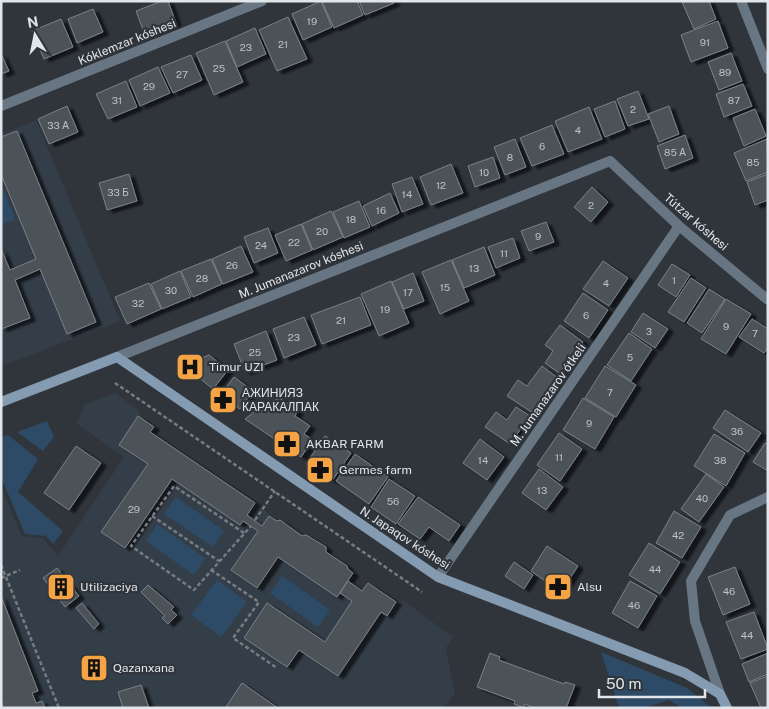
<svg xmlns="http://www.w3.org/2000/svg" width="769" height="709" font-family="'Public Sans',sans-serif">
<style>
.built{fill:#343e49}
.green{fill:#2d4b67}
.building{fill:#4c5259;stroke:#7a8188;filter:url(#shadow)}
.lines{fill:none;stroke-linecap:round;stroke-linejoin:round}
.path{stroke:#767c81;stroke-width:2.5;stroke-dasharray:4 2.5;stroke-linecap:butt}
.street{stroke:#687684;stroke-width:10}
.secondary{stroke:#849bb1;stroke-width:10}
.labels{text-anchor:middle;stroke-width:4.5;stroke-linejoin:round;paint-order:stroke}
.number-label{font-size:10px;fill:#bcc1c6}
.street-label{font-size:12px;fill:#e2e6ea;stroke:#2f353b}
.poi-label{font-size:12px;fill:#e2e6ea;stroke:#2f353b;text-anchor:start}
</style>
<defs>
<filter id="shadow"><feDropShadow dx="5.5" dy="3" stdDeviation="1" flood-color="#0009"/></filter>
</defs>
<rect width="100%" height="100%" fill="#2f353b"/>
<path class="built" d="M36,120L120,321L1,366V134Z
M115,393L140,411L139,416L154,427L151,433L255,503L270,515L269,516L326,547V552L347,566L348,569L353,573L348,581L362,591L368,583L396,602L404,601L453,637L446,648L455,694L443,708H1V488L22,536L43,538L58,556L124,457L77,424L84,405Z"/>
<path class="green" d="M1,185L15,219L1,225Z
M47,421L54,437L43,451L17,432Z
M8,435L38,459L18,492L63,531L53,544L46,536L25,534L1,477V437Z
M176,497L224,531L213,547L164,514Z
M157,524L205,558L194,575L146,541Z
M282,576L330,610L318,627L270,593Z
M217,580L247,602L221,637L191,615Z
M601,652L687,688L712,708H683L668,700L644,708H619Z"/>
<path class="building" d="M162,1H168L176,23L145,35L136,11Z
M321,1L332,27L303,40L292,14Z
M357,1L363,15L334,28L322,2Z
M359,1H394V3L365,15Z
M709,1L716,19L694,29L682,2Z
M93,9L103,32L77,43L68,19Z
M288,17L307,59L277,71L259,30Z
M61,19L73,47L44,59L32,31Z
M718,21L728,48L691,62L681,35Z
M255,28L266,54L237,67L226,41Z
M225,41L243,82L214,95L196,53Z
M731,53L742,81L719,90L708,62Z
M1,54L9,71L1,74Z
M191,55L202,80L173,93L161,67Z
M158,67L170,93L140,106L129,80Z
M126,81L137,107L108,119L96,94Z
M743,84L752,106L724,117L716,94Z
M638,91L649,119L628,126L617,99Z
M615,101L625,129L605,137L594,109Z
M67,106L78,132L49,144L38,119Z
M669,106L679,134L659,142L648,114Z
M589,107L602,139L568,152L555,121Z
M755,109L766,136L744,146L733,118Z
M552,125L564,154L532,166L520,138Z
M17,131L96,322L67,334L40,269L15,280L30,318L1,329V249L10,270L36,259L1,174V137Z
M685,135L693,158L665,169L657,146Z
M515,139L526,167L505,175L494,147Z
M767,139L768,172L746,181L734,153Z
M493,157L500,178L475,187L468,166Z
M451,164L463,193L431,205L420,177Z
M129,174L137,201L107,210L99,183Z
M768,174V200L755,205L747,182Z
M412,177L423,204L402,212L392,184Z
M592,187L608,202L591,222L574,207Z
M390,193L399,213L372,226L363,206Z
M359,201L370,227L344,238L333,212Z
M331,211L343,237L313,250L302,224Z
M546,222L554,242L529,251L521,231Z
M301,224L312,250L286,261L275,235Z
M268,228L278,253L254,263L244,237Z
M513,238L520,258L496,268L488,247Z
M241,246L253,272L223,284L212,259Z
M484,247L495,275L464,288L452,260Z
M211,259L222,284L193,297L181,271Z
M451,260L469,301L440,314L422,272Z
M603,261L628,278L609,306L583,289Z
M672,264L690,275L676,297L658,285Z
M180,271L191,297L162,309L151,284Z
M413,273L424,301L404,309L392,282Z
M691,278L706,288L684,322L668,312Z
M391,281L409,323L379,336L361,294Z
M149,283L161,309L127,324L115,297Z
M709,289L725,299L702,333L687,323Z
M583,293L608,310L589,338L564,321Z
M360,297L371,325L322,344L311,315Z
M726,299L751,314L726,354L701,339Z
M643,313L668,329L655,348L631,332Z
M304,317L316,345L284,358L273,329Z
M752,319L768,329V348L764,353L739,337Z
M560,325L583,342L559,373L545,363L553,351L545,345Z
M266,331L277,360L245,372L234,344Z
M629,333L652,349L631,381L607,365Z
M209,355L228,370L213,389L183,365Z
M542,366L558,378L533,413L507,396L518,380L527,386Z
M605,366L636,385L616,417L585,398Z
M234,377L253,391L240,409L221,394Z
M279,398L298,410L295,416L310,426L304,434L313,440L301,457L245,419L263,405L265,406Z
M583,398L614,417L595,449L563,430Z
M516,407L530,416L510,444L485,427L496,412L507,420Z
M725,410L761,433L748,452L713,428Z
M138,416L154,427L150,432L255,503L247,515L262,526L269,516L277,521L280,520L302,536L306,535L326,547V552L347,566L348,569L353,573L337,597L278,557L257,588L231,570L258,531L243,521L240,525L172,479L125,548L101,532L148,464L119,445Z
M559,433L582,449L560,481L537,465Z
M714,434L745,453L726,486L694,466Z
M325,436L351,453L332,481L306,464Z
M480,439L504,457L487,480L463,463Z
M765,443L768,444V471L753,462Z
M76,446L101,463L69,510L44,493Z
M355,454L388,477L369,504L336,481Z
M539,469L563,487L546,510L522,493Z
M706,474L724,487L699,522L681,509Z
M389,479L415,496L396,524L371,507Z
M418,497L460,525L449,541L429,527L420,539L398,524Z
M674,511L701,527L682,558L656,543Z
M649,543L680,562L660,594L629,575Z
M547,546L578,566L561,592L531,571Z
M514,562L533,575L524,589L505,576Z
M735,567L750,604L723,615L708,577Z
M57,568L79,596L65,607L43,578Z
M348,581L362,591L368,583L396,602L387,616L381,612L338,676L299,650L287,667L244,638L267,603L325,642L352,601L340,593Z
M630,581L657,596L638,628L612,613Z
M148,585L174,607L171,610L177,615L168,624L162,618L165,616L141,592Z
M1,596L38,691L32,693L36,703L42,701L45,708H3L1,697Z
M82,603L99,624L94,629L76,608Z
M754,612L768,649L741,659L726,622Z
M490,653L500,657L499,660L564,684L565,682L575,685L566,708H534L525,704L524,708L514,704L515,701L477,687Z
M768,653V674L749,682L742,664Z
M95,659L102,673L92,677L86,663Z
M768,676V707L761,708L750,683Z
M242,683L278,708H228L226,707Z
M141,685L149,708H123L118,692Z"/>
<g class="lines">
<path class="path" d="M115,383L422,592
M152,516L219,561
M255,520L275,491
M244,533L174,486L131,546L194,590L251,526
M1,565L59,708
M211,570L259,602L233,638L277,668
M1,578L20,570"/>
<path class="street" d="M741,1L768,69
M1,106L262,1
M117,357L610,161L679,226L768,300
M438,577L679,226
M720,694L695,621L691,581L730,515L768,497"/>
<path class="secondary" d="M1,402L117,357L438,577L685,673L720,694L727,708"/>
</g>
<defs>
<symbol id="hospital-square" viewBox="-11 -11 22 22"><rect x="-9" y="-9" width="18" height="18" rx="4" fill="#f4a444" stroke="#2f353b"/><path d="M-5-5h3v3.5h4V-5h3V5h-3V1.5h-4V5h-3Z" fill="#111"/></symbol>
<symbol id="pharmacy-square" viewBox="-11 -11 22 22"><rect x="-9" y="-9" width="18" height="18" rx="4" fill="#f4a444" stroke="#2f353b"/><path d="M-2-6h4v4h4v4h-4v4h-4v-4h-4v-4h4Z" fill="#111"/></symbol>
<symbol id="building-square" viewBox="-11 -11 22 22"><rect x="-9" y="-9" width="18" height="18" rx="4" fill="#f4a444" stroke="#2f353b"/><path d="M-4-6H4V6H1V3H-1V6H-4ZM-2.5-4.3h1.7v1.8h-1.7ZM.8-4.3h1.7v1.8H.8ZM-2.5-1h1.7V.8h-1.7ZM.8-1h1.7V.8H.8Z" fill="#111"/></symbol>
</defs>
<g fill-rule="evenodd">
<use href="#hospital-square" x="174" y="351" width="32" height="32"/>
<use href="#pharmacy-square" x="207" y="384" width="32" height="32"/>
<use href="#pharmacy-square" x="271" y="428" width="32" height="32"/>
<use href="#pharmacy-square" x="304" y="454" width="32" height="32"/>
<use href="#building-square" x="45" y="571" width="32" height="32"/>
<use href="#pharmacy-square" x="542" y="571" width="32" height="32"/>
<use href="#building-square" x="78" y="652" width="32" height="32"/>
</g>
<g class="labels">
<g class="number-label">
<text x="312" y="25">19</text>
<text x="705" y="46">91</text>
<text x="283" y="48">21</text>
<text x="246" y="51">23</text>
<text x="219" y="72">25</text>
<text x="725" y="76">89</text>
<text x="182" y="78">27</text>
<text x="149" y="90">29</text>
<text x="117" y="104">31</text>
<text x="734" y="104">87</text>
<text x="633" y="113">2</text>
<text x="58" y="129">33 А</text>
<text x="578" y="134">4</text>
<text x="542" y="150">6</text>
<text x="675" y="156">85 А</text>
<text x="510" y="161">8</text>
<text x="753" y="166">85</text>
<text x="484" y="176">10</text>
<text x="441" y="189">12</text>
<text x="118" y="196">33 Б</text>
<text x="407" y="198">14</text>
<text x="591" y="209">2</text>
<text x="381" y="214">16</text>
<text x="351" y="223">18</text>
<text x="322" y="235">20</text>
<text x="538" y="240">9</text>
<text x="294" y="246">22</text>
<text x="261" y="249">24</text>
<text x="504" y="257">11</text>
<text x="232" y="269">26</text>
<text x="474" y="272">13</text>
<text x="202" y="282">28</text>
<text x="674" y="284">1</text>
<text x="606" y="287">4</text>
<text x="445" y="291">15</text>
<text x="171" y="294">30</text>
<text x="408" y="296">17</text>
<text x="138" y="307">32</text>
<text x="385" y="313">19</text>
<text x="586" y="319">6</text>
<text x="341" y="324">21</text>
<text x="726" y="330">9</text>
<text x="649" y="335">3</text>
<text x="755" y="337">7</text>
<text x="294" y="341">23</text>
<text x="255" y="356">25</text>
<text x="630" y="361">5</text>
<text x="610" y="396">7</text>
<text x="589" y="427">9</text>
<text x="737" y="435">36</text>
<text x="559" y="461">11</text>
<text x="483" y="464">14</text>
<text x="720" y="464">38</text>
<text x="542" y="494">13</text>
<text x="702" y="502">40</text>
<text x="393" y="505">56</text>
<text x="134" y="513">29</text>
<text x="678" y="539">42</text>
<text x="655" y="573">44</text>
<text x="729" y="595">46</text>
<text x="634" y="609">46</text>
<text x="747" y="639">44</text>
</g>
<g class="street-label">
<text transform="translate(127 42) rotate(-22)" y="4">Kóklemzar kóshesi</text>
<text transform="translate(696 222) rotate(41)" y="4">Tútzar kóshesi</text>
<text transform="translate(301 270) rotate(-22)" y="4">M. Jumanazarov kóshesi</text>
<text transform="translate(548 395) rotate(-55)" y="4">M. Jumanazarov ótkeli</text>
<text transform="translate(405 538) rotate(33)" y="4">N. Japaqov kóshesi</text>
</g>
<g class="poi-label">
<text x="209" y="371">Timur UZI</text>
<text x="242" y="397">АЖИНИЯЗ<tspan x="242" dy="14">КАРАКАЛПАК</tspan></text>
<text x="306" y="448">AKBAR FARM</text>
<text x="339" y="474">Germes farm</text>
<text x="80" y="591">Utilizaciya</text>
<text x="577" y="591">Alsu</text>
<text x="113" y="672">Qazanxana</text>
</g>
</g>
<rect width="769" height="709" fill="none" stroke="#e2e6ea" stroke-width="5"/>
<g transform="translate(35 35) rotate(350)" stroke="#2f353b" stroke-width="4" paint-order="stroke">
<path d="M0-4L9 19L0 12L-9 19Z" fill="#e2e6ea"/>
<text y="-8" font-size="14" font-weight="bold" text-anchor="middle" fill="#e2e6ea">N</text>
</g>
<path d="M599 689v8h106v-8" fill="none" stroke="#e2e6ea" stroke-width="2.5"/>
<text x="606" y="689" font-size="15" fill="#e2e6ea" stroke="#2f353b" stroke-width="4" paint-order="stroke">50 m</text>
</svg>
